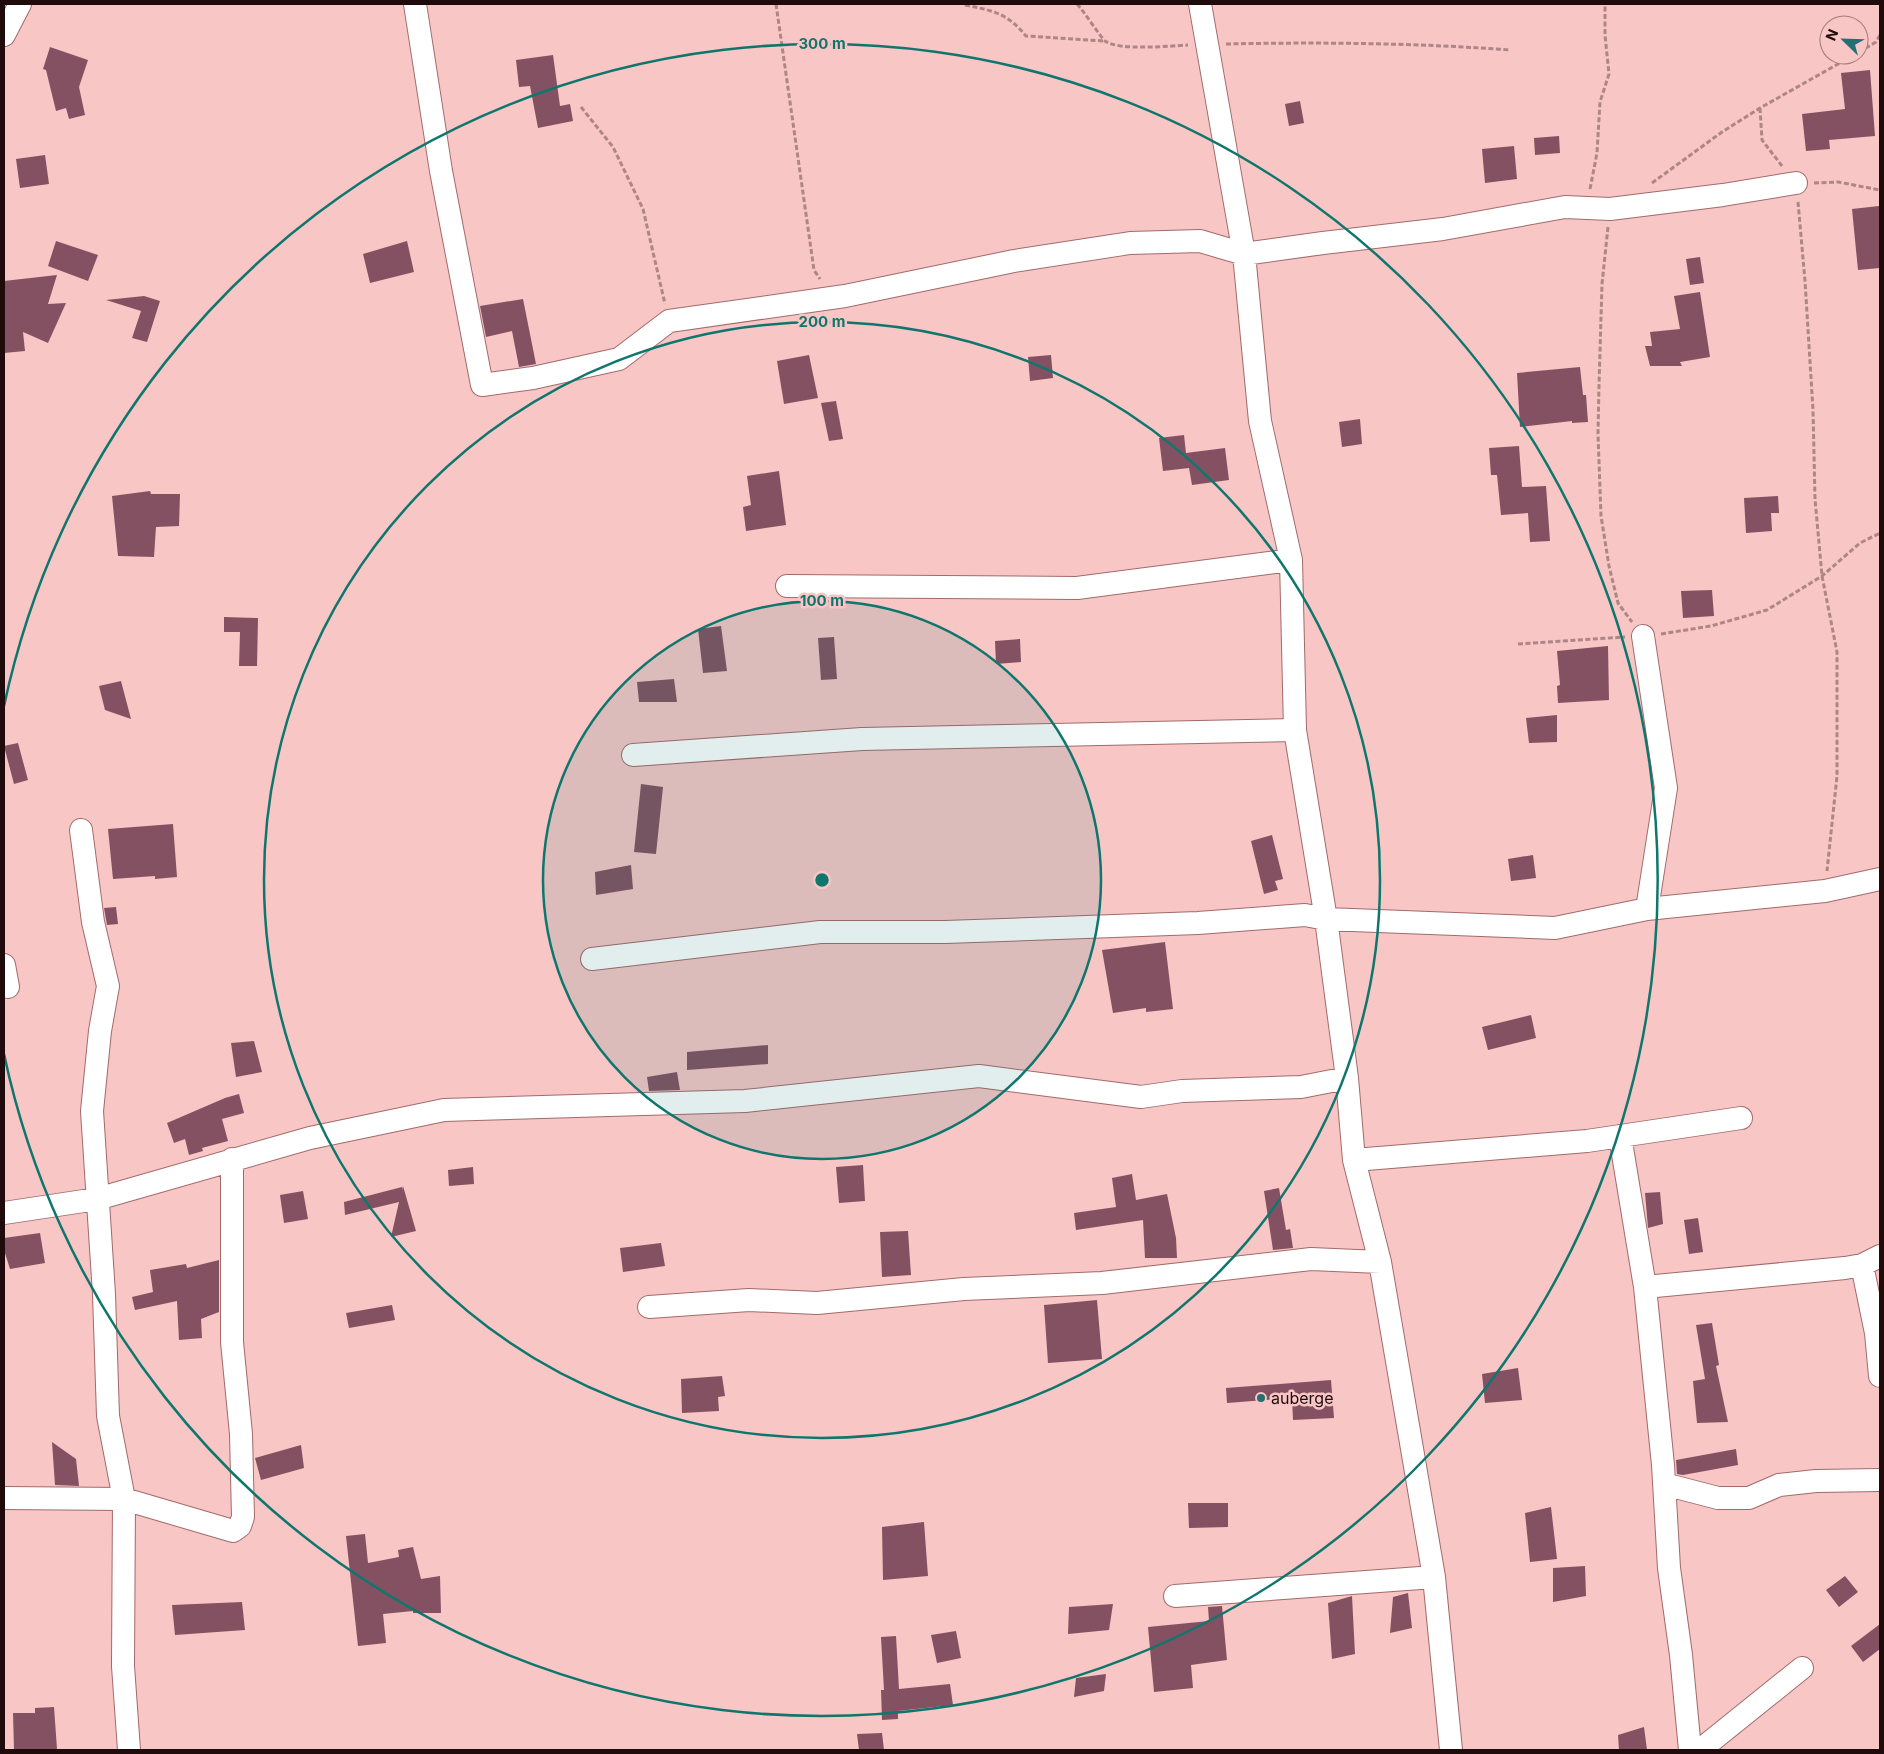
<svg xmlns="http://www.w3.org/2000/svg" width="1884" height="1754" font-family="Inter,sans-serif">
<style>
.building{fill:#845162}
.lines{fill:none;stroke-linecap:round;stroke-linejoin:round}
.minor-casing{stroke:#a26a6b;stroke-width:24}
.path{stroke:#ad8685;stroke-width:3;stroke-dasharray:5 2.5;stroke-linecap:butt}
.minor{stroke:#fff;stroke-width:22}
.ring{fill:none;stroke:#0f766e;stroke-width:2.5}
.poi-dot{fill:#246f72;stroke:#f8c6c5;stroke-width:2}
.labels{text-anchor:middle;stroke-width:5;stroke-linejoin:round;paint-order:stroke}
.poi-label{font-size:16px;fill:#1f0b0c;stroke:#f8c6c5;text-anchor:start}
.centre{fill:#0f766e;stroke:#f8c6c5;stroke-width:2.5}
.ring-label{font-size:15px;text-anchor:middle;font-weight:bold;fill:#0f766e;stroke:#f8c6c5;stroke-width:5;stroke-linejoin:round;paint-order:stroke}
</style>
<rect width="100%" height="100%" fill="#f8c6c5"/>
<path class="building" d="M50,47L88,60L79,87L85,115L69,119L66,108L56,111L46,70L43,69Z
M553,55L560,106L570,104L573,121L538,128L530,86L519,87L516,60Z
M1870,70L1875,136L1829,140L1830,149L1806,151L1802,114L1845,109L1841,73Z
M1300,101L1304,123L1289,126L1285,104Z
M1559,136L1560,153L1535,155L1534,138Z
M1514,146L1517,179L1485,183L1482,149Z
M45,155L49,184L20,188L16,159Z
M1879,206L1880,268L1858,270L1852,209Z
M56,241L98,255L88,281L48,266Z
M407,241L414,272L370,283L363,254Z
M1700,257L1704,283L1690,285L1686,259Z
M57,275L48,304L66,303L48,343L23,332L25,351L4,353V281Z
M1700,292L1710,357L1680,362L1682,366H1650L1645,346H1652L1650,332L1680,329L1674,296Z
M144,296L160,301L147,342L132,338L141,311L106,300Z
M523,299L536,364L519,367L512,331L486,337L480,306Z
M809,355L818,398L784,404L777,361Z
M1051,355L1053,378L1030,381L1028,357Z
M1580,367L1583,395H1586L1588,422L1572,423V421L1520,427L1517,373Z
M836,401L843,439L829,441L821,403Z
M1360,419L1362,444L1342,447L1339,422Z
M1184,435L1186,453L1225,448L1229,480L1192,485L1189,468L1163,471L1159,438Z
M1519,446L1522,487L1546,486L1550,541L1530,542L1528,513L1501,515L1497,475H1491L1489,448Z
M779,471L786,525L746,531L743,507L751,505L747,476Z
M150,491L151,494H180L179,526L156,527L154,557L118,556L112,496Z
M1778,496L1779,513H1771L1772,531L1746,533L1744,498Z
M1712,590L1714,616L1683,618L1681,591Z
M224,617L258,618L257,666H239L240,632H224Z
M721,626L727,671L703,673L698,629Z
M834,637L837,679L821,680L818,638Z
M1020,639L1021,662L996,664L995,641Z
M1608,646L1609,700L1558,703L1557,686L1560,685L1557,651Z
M674,679L677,702H639L637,682Z
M121,681L131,719L105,710L99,686Z
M1557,715V742L1529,743L1526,718Z
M18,743L28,780L14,784L4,746Z
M641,784L663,787L656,854L634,852Z
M173,824L177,877L155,879V876L113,879L108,829Z
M1272,835L1283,879L1275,881L1278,890L1264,894L1251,841Z
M1533,855L1536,878L1511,881L1508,859Z
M631,865L633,889L596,895L595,872Z
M116,907L118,924L107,925L104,908Z
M1165,942L1173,1009L1146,1012V1008L1113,1013L1102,950Z
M1531,1015L1536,1038L1488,1050L1482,1027Z
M254,1041L262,1072L236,1077L231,1043Z
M768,1045V1064L687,1070V1052Z
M677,1072L680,1090L649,1091L647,1077Z
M239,1094L244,1113L222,1119L228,1141L202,1148L203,1151L189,1155L185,1139L174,1143L167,1123L225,1098Z
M863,1165L865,1201L839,1203L836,1167Z
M473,1167L474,1184L449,1186L448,1170Z
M1132,1174L1136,1200L1167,1194L1176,1238L1177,1258H1145L1143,1220L1076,1230L1074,1213L1116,1207L1112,1178Z
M403,1186L416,1231L391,1237L399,1202L345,1215L344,1202L402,1187V1190Z
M1279,1188L1286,1230L1290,1229L1293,1248L1273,1250L1264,1191Z
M303,1191L308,1219L284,1223L280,1195Z
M1660,1192L1663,1224L1648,1228L1645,1193Z
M1698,1218L1703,1252L1689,1254L1684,1220Z
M908,1231L911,1275L882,1277L880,1232Z
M40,1233L45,1263L10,1269L4,1250V1238Z
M661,1243L665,1266L623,1272L620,1248Z
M219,1260V1312L201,1319L202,1338L179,1340L177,1301L135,1310L132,1297L153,1292L150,1270L186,1264L187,1268Z
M1097,1300L1102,1359L1048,1363L1044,1305Z
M392,1305L395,1320L349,1328L346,1313Z
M1712,1323L1719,1365L1716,1366L1728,1422L1697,1423L1693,1381L1705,1379L1696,1325Z
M1518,1368L1522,1400L1485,1403L1482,1374Z
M722,1376L725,1396L718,1397L719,1411L682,1413L681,1379Z
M1331,1380L1334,1418L1293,1420L1292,1398L1227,1403L1226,1388Z
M52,1442L76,1459L79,1486L55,1485Z
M301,1445L304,1468L261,1480L255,1458Z
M1736,1449L1738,1465L1683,1475L1677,1474L1676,1460Z
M1188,1503H1228V1527L1189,1528Z
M1551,1507L1557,1559L1530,1562L1525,1513Z
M924,1522L928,1576L883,1580L882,1527Z
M365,1534L368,1563L399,1557L398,1550L413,1547L421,1579L440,1576L441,1613H413V1611L383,1614L386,1643L358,1646L346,1536Z
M1585,1566L1586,1596L1553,1602V1568Z
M1845,1576L1858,1592L1839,1607L1826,1590Z
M1408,1593L1412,1628L1390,1633L1393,1597Z
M1352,1596L1355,1654L1332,1659L1328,1603Z
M242,1602L245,1630L175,1635L172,1605Z
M1113,1604L1109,1630L1068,1634L1069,1607Z
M1222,1606L1227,1660L1191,1665L1193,1688L1154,1692L1148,1627L1209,1621L1208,1607Z
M1880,1624V1649L1863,1662L1851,1646Z
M956,1631L961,1658L937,1663L931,1635Z
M896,1636L899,1689L950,1684L953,1705L898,1711V1719L882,1720L881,1690H884L881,1637Z
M1106,1674L1104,1691L1074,1697L1076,1678Z
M54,1707L57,1749L14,1750L13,1713H35V1708Z
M1644,1727L1647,1750H1619L1618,1735Z
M882,1733L884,1750H859L857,1734Z"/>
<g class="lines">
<defs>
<path id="minor" d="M415,4L441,171L482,385L533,378L619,359L669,321L845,296L1014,261L1130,243L1200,241L1244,254L1323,243L1443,229L1565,207L1610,209L1723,195L1796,183
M1200,4L1244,254L1260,421L1291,560L1295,730L1326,919L1347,1078L1354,1160L1380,1262L1434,1577L1451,1750
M4,35L20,4
M787,586L1077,588L1291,560
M1643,636L1666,788L1647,909
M633,755L862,739L1295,730
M81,830L93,922L108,986L100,1031L92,1111L104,1294L108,1416L124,1499L123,1666L129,1750
M592,959L820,932H945L1198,923L1305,915L1326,919L1555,928L1647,909L1825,891L1880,879
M4,965L8,987
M1620,1136L1645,1287L1663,1465L1669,1568L1681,1655L1690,1750
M1354,1160L1587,1141L1741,1118
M4,1213L97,1199L310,1138L444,1110L745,1101L979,1076L1141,1097L1182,1091L1301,1087L1347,1078
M1862,1265L1876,1333L1880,1376
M1645,1287L1845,1268L1862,1265L1880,1256
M649,1307L749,1300L817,1303L964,1289L1102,1283L1311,1259L1380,1262
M1664,1484L1718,1498H1749L1779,1485L1816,1481L1880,1480
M4,1498L124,1499L233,1531L240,1526L243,1517L241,1434L232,1342V1159
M1175,1596L1434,1577
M1700,1750L1802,1668"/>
</defs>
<use href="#minor" class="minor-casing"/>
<path class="path" d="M776,4L814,270L820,279
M1077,4C1083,10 1102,39 1105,41C1119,51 1170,46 1188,45
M965,5C994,11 1007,13 1026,36L1104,41
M1226,44C1321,42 1416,43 1510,50
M1859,52L1876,42L1880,35
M581,107L613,147L643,209L665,304
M1760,108L1762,140L1782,166
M1652,183L1722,132L1760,108L1854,55
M1814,183L1838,182L1880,190
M1590,189L1597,153L1600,102L1609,74L1605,35V4
M1798,202L1805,281L1813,410L1815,499L1822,576L1837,652V776L1827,871
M1608,227L1602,284L1599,385L1598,434L1601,516L1609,566L1618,603L1632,622
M1661,634L1711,626L1767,610L1822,576L1860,543L1880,533
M1518,644L1625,637"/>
<use href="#minor" class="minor"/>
</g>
<circle cx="822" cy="880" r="279" fill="#0f766e" fill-opacity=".12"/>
<g class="ring">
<circle cx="822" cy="880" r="279"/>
<circle cx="822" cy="880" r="558"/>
<path d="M4 706A836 836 0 1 1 4 1054"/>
</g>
<circle class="poi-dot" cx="1261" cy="1398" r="5"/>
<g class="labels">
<g class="poi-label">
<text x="1271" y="1404">auberge</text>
</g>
</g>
<circle cx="822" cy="880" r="8" class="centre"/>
<g class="ring-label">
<text x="822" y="49">300 m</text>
<text x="822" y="327">200 m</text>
<text x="822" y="606">100 m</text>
</g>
<rect width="1884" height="1754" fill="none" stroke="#1f0b0c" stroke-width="10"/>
<g transform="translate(1844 40) rotate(293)"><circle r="24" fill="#f8c6c5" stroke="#a17b7b"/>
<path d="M0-4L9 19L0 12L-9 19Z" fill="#246f72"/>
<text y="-8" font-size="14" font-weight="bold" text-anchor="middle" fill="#1f0b0c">N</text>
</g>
</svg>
